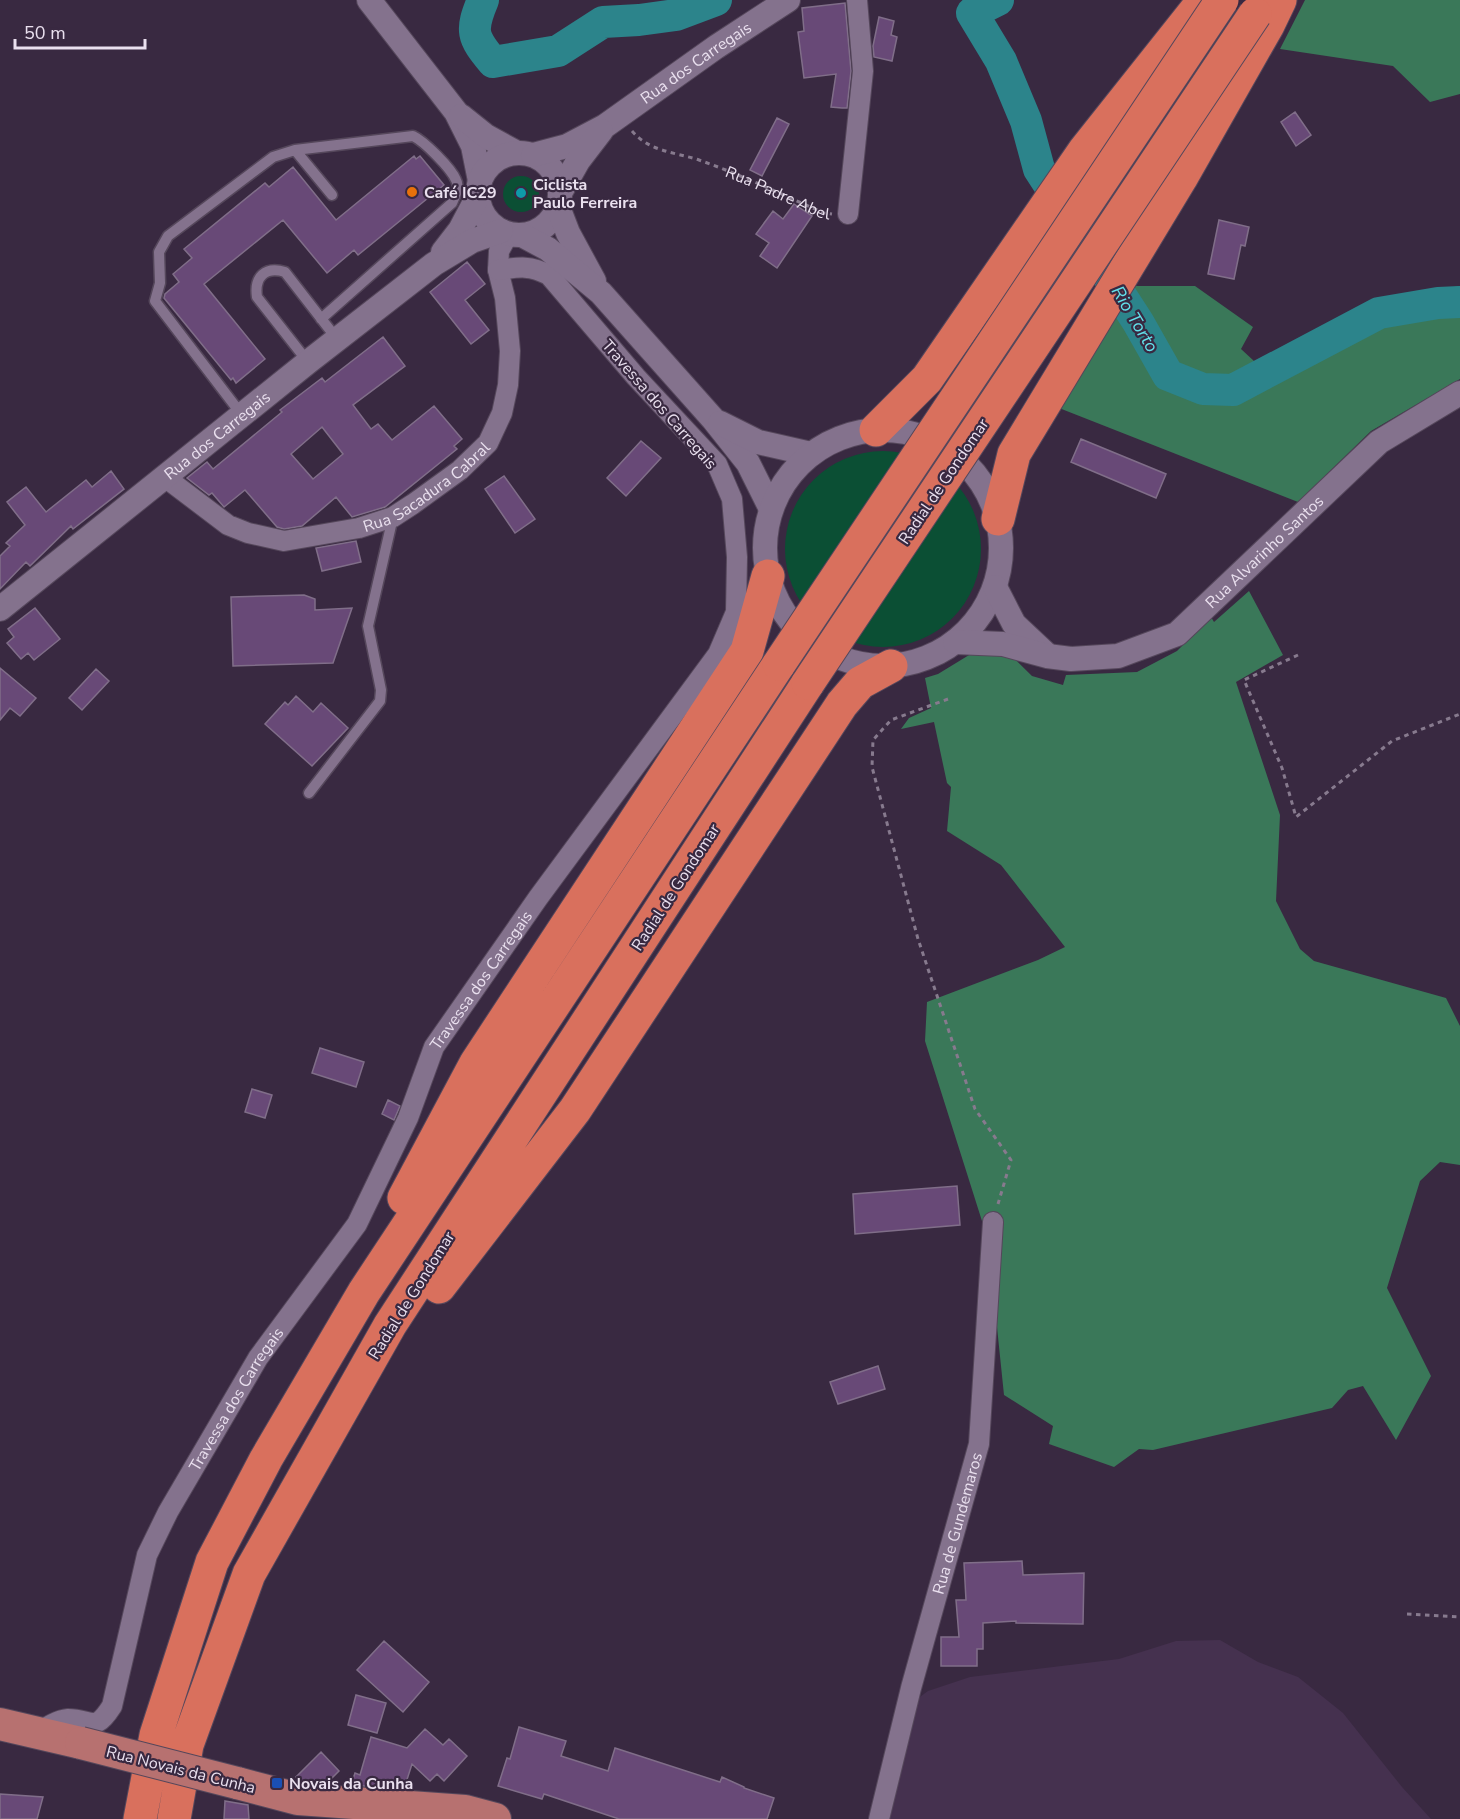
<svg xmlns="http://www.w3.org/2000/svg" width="1460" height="1819" font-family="'Nunito Sans',sans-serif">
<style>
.built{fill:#45314f}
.green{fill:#0b4f34}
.forest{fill:#3a7859}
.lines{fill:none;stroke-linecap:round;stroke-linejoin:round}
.river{stroke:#2c848b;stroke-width:32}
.building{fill:#684977;stroke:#806e89;stroke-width:1.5;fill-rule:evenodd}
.service-casing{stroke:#55475b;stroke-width:13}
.minor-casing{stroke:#55475b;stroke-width:22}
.tertiary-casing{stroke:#55475b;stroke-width:26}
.primary-casing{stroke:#55475b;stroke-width:34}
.motorway-casing{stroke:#55475b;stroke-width:35}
.path{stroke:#877a8e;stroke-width:3;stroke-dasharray:4.5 4.5;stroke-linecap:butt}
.service{stroke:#84728d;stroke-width:10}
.minor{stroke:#84728d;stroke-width:20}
.tertiary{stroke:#84728d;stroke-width:24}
.primary{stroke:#b77170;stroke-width:32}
.motorway{stroke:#d9705d;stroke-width:33}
.primary-bridge-casing{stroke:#55475b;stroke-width:34;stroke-linecap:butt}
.motorway-bridge-casing{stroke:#55475b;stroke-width:35;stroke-linecap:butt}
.primary-bridge{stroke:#b77170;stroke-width:32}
.motorway-bridge{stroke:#d9705d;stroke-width:33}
.food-dot{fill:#e8710a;stroke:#392941;stroke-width:2}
.culture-dot{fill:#0f9aa8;stroke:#392941;stroke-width:2}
.transit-dot{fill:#1a4fb4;stroke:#392941;stroke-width:2}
.labels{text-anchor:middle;stroke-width:4.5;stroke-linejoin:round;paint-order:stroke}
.street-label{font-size:16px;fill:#eae0ef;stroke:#392941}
.poi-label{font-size:16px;font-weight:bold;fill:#eae0ef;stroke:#392941;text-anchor:start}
.water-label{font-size:18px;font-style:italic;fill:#63e2ec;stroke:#392941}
</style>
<rect width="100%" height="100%" fill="#392941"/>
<path class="built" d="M1220,1640L1258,1662L1298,1677L1343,1713L1402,1787L1431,1819H886L913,1702L928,1691L970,1677L1119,1659L1176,1641Z"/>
<path class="green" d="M503 194a18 18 0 1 1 36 0a18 18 0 1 1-36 0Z
M785 549a98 98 0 1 1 196 0a98 98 0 1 1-196 0Z"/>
<path class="forest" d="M1305,0H1460V94L1430,102L1393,66L1280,49Z
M1136,286H1195L1253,327L1241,349L1254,361L1255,385L1380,319L1413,294L1460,286V379L1371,431L1298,502L1059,408Z
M1249,591L1283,655L1236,682L1280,815L1276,901L1300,949L1314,961L1446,998L1460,1026V1165L1440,1162L1420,1181L1387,1288L1431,1376L1396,1440L1363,1386L1348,1390L1332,1408L1153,1450L1139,1449L1114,1467L1049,1444L1053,1426L1004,1395L988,1240L925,1041L927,1002L1038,960L1065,947L1001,865L947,831L951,787L947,783L934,722L901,729L909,718L931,708L925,678L938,674L974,652L987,632L1032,676L1063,685L1066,675L1137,672L1177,651L1211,617L1214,622Z"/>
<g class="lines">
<path class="river" d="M483,0C470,31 472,37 493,62L558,51L603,22L639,20L676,15L716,0
M998,0L972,13L1001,61L1026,121L1039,169L1138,322L1168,375L1203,389L1233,390L1379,313L1438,303L1460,302"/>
</g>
<path class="building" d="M845,3L851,71L847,108H842L831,107L836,74L804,78L798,32L804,31L802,8Z
M879,17L894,21L891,35L897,37L892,61L874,57L873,46Z
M1295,112L1311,135L1296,146L1281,122Z
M777,118L789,124L762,176L750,170Z
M414,156L416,159L420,156L444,185L358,255L354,250L327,273L283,220L204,284L265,359L236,383L233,378L231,380L164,298L165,294L179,282L173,274L192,258L184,249L265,183L269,187L293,167L336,220Z
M794,204L812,216L777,268L760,256L769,243L756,234L773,211L783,219Z
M1219,220L1249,227L1245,246L1241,245L1234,279L1208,274Z
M467,262L485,284L465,300L489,330L471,344L430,292Z
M383,337L405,366L353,405L371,429L378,424L392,440L434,406L462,439L454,446L457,449L385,507L352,517L336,497L302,526L284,529L277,527L245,490L224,507L212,493L209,495L187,478L207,462L213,469L282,412L280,410L322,378L325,382ZM322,427L343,454L313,479L291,454Z
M1081,439L1166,474L1156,498L1071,462Z
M641,441L661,458L626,496L607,478Z
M111,471L124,489L73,529L71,526L30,566L26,562L0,589V556L10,546L6,543L25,525L7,502L26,487L46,512L86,480L92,487Z
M504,476L535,519L515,533L485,489Z
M356,541L361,562L322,571L316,548Z
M304,595L315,599V610L352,608L333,663L233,666L231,597Z
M35,608L60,639L34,660L28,653L21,659L7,643L14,637L8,629Z
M0,668L36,698L20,716L10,708L0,720Z
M96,669L109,681L82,710L69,698Z
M296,696L313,712L321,703L348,728L312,766L265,724L285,702L288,705Z
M320,1048L364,1062L356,1087L312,1073Z
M252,1089L272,1095L265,1118L245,1112Z
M388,1100L400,1106L394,1120L382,1114Z
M957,1186L960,1225L855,1234L853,1194Z
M878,1366L885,1389L838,1404L830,1382Z
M1022,1561L1023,1575L1084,1573L1083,1624L1016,1623V1621L983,1623V1649H977V1666H941V1637H959L956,1600H966L964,1563Z
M384,1641L429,1682L403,1712L357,1670Z
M356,1695L386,1703L377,1733L348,1725Z
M519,1727L566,1741L561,1756L608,1771L615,1748L720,1782L722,1777L744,1787V1788L774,1798L767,1819H619L544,1794L542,1799L498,1786L507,1758L510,1759Z
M425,1729L443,1745L449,1739L467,1756L444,1781L437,1774L430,1781L412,1764L404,1789L351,1785L355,1773L360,1775L371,1737L407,1748Z
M321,1752L339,1771L327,1783L301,1781L296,1777Z
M0,1794L43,1797L37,1819H0Z
M225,1801L248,1805L249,1819H224Z"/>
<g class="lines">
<defs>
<path id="service" d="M295,150L332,195
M308,362L257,297C254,277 265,266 285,272L337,339
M242,415L155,301L160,283L159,252L168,236L273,157L295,150L413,136C424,141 451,168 456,180C460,187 455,196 452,203L321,319
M309,793L380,701L381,690L368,626L393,517"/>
<g id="minor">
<path d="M848,214L863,71L857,0"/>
<path id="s2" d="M166,478L228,525L248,533L284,541L359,528L393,517L413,504L460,470L488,443L502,413L508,385L510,351L505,298L498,270L499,251L509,233"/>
<path id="s3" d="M38,1733C47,1727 57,1720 68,1719C93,1719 94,1734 112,1706L147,1555L168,1512L258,1358L357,1224L408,1118L434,1047L538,898L718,654L736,612L737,557L732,499L717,464L636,377L549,275C530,265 519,267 498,270"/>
<path id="s4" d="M879,1819L911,1688L979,1444L993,1222"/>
</g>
<g id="tertiary">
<path d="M369,0L456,112L473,146L480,181"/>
<path d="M461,116L486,136L517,153"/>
<circle cx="519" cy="194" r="41"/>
<path id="s5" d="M533,155L567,146L605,126L716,47L788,0"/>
<path d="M561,191L578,161L601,131"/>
<path d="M558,207L568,233L594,281"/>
<path d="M522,235L548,249L601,293L713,419L748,463L771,509"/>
<path d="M443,252L460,230L478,196"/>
<path d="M720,423L758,442L811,454"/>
<circle cx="883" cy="548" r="118"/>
<path d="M995,587L1014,624L1046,654"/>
<path id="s6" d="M0,609L308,362L434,264L472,241L501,231"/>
<path id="s7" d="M955,642L1003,644L1047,656L1071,659L1118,656L1177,634L1379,442L1460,393"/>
</g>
<path id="primary" d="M0,1724L81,1743
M237,1783L298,1799L465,1811L495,1819"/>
<path id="motorway" d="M876,430L927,379L1084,151L1204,0
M998,519L1014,454L1181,178L1268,25L1280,0
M404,1198L476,1063L747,651L768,576
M439,1287L575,1110L842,704L860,683L891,666
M140,1819L156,1735L212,1562L266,1459L364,1292L779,664
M174,1819L187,1745L249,1574L390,1325L808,683"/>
</defs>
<use href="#service" class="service-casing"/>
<use href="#minor" class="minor-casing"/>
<use href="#tertiary" class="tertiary-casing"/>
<use href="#primary" class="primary-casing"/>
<use href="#motorway" class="motorway-casing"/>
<g class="path">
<path id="s1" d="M632,131C650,152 675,152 699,160C742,175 783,195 824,213L832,214"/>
<path d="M1298,655L1244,680L1282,768L1296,817L1392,741L1460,714"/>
<path d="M948,699L891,720L873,740L872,767L918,939L975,1109L1011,1160L998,1204"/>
<path d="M1407,1614L1460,1617"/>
</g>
<use href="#service" class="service"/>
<use href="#minor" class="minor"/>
<use href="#tertiary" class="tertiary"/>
<use href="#primary" class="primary"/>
<use href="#motorway" class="motorway"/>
<defs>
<path id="primary-bridge" d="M81,1743L237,1783"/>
<path id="motorway-bridge" d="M779,664L1222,0
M808,683L1255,14"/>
</defs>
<use href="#primary-bridge" class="primary-bridge-casing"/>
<use href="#motorway-bridge" class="motorway-bridge-casing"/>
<use href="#primary-bridge" class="primary-bridge"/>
<use href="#motorway-bridge" class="motorway-bridge"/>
</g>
<circle class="food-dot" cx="412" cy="192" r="6"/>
<circle class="culture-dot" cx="521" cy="193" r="6"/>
<rect class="transit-dot" x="271" y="1777" width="12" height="12" rx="3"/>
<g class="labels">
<g class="street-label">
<text dy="6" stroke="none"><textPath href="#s5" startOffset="189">Rua dos Carregais</textPath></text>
<text dy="6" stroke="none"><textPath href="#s1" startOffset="160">Rua Padre Abel</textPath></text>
<text transform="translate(660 404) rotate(49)" y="6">Travessa dos Carregais</text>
<text dy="6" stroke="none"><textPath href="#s6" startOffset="278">Rua dos Carregais</textPath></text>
<text transform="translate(943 481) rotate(-56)" y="6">Radial de Gondomar</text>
<text dy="6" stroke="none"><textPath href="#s2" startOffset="292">Rua Sacadura Cabral</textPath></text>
<text dy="6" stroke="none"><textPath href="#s7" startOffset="348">Rua Alvarinho Santos</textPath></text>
<text transform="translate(675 887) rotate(-57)" y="6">Radial de Gondomar</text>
<text dy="6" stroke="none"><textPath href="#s3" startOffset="908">Travessa dos Carregais</textPath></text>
<text transform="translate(411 1295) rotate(-58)" y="6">Radial de Gondomar</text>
<text dy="6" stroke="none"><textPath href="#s3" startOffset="420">Travessa dos Carregais</textPath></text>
<text dy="6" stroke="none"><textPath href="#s4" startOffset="306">Rua de Gundemaros</textPath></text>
<text transform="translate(181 1769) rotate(14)" y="6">Rua Novais da Cunha</text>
</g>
<g class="poi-label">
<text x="533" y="190">Ciclista<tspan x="533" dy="18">Paulo Ferreira</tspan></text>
<text x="424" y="198">Café IC29</text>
<text x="289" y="1789">Novais da Cunha</text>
</g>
<g class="water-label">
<text transform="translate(1135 319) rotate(59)" y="6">Rio Torto</text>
</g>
</g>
<path d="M15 39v9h130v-9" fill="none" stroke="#eae0ef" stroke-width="3"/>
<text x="24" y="39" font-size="18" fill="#eae0ef" stroke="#392941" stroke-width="4.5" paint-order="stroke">50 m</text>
</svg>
